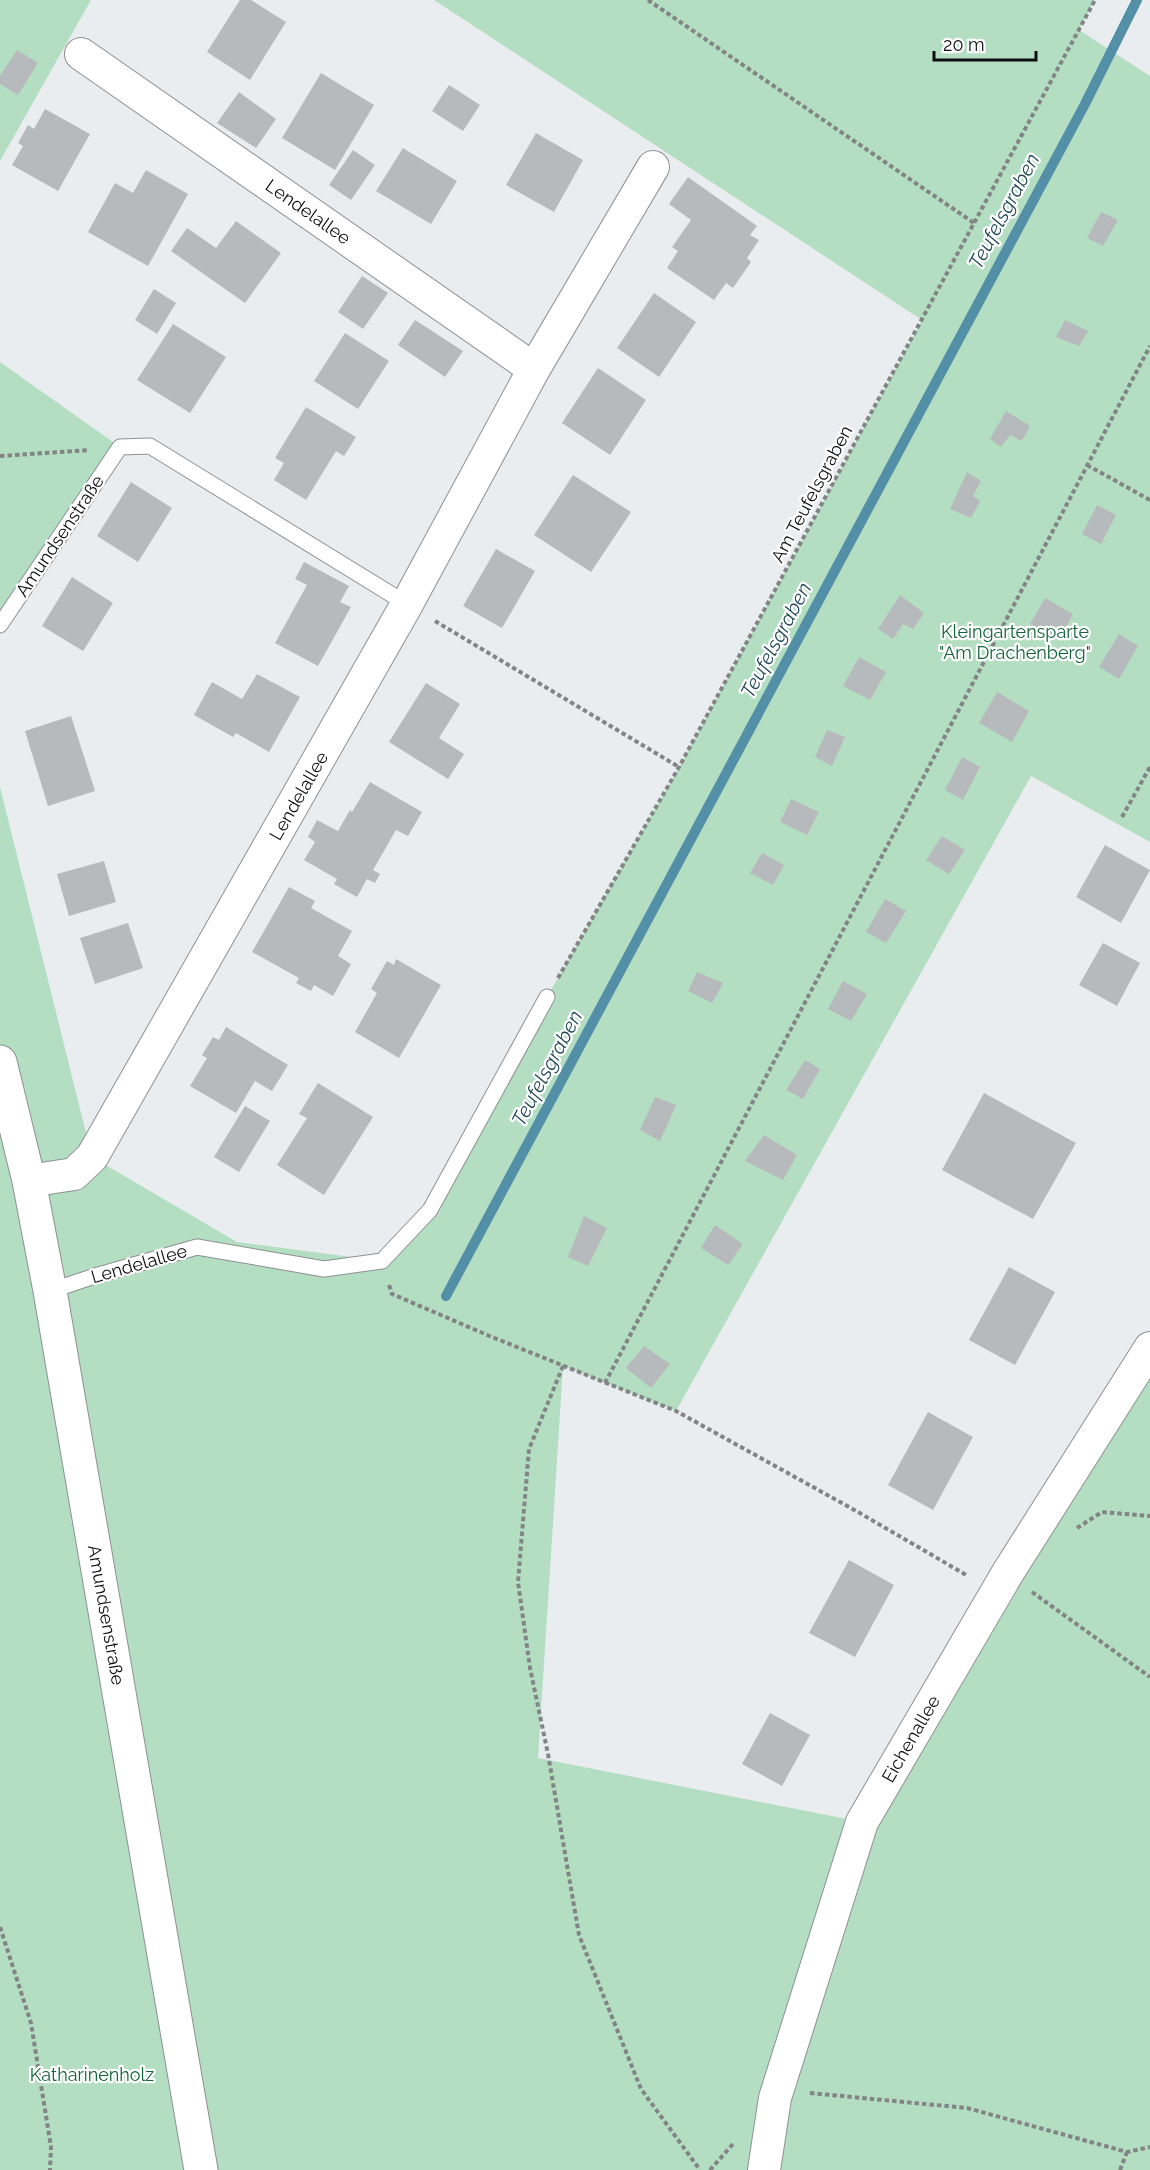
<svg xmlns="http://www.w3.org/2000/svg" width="1150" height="2170" font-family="Raleway,sans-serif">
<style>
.green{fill:#b4dec1}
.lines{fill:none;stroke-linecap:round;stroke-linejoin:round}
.stream{stroke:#5390a7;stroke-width:10}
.building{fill:#b7babc}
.lane-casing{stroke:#8e9093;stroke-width:17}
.street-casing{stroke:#8e9093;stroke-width:34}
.secondary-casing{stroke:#8e9093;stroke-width:35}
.path{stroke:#828486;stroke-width:4;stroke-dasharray:4.5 3;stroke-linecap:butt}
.lane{stroke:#fff;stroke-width:15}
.street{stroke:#fff;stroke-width:32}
.secondary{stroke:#fff;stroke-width:33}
.labels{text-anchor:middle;stroke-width:4.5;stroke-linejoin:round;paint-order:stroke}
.street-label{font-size:18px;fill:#0e0f10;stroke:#fff}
.park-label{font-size:18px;fill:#14643b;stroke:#fff}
.water-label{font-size:20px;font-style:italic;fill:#1f4654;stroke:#fff}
</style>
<rect width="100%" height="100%" fill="#eaedf0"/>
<path class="green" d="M0,0H91L0,161Z
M434,0H1095L1079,30L1150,76V842L1031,776L676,1411L563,1366L538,1758L862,1822L1150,1348V2170H0V787L92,1157L237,1242L382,1261L430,1210L547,997L679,767L922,320Z
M0,362L120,447L0,625Z"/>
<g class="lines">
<path class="stream" d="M446,1296L1085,104L1137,0"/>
</g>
<path class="building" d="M240,0H251L286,22L250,80L207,52Z
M17,50L38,63L18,95L0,84V76Z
M321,73L374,105L335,170L282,138Z
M449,85L480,105L463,131L432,111Z
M239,92L276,119L256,148L217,123Z
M45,109L90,134L58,191L12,165L23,146L18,143L28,125L34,129Z
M536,133L583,160L554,212L506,185Z
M403,148L457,181L431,224L376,191Z
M353,150L375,165L351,200L329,185Z
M146,170L188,194L148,266L88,232L115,183L133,193Z
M688,177L757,226L750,235L759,240L747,258L751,262L733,288L726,283L714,300L667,268L678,251L672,247L691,220L669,204Z
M1101,212L1118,220L1103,246L1087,238Z
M236,221L281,253L245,303L171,251L187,228L216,248Z
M362,276L388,293L363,329L338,312Z
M154,289L176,303L157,334L135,320Z
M654,293L696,322L659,377L617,348Z
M415,320L463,351L445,377L398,345Z
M1065,320L1088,331L1079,346L1056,337Z
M173,324L226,357L190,413L137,380Z
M345,333L389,361L358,409L314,381Z
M598,368L646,400L610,455L562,423Z
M306,407L356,437L344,456L336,451L306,500L274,480L284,463L275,458Z
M1006,411L1030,426L1022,441L1010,435L1001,447L990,439Z
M967,472L981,481L973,496L980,501L971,518L950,509Z
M573,475L631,512L591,572L534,535Z
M131,482L172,508L138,562L97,536Z
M1097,505L1116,515L1101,544L1082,534Z
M496,549L535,571L502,628L463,606Z
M304,562L349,586L340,602L351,607L318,666L275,643L307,585L295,579Z
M72,577L113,603L83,651L42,626Z
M900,595L924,613L913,629L903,624L893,639L878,629Z
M1045,598L1073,614L1059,640L1030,624Z
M1119,634L1138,646L1119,679L1099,667Z
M859,657L886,672L870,700L843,686Z
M257,674L300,697L269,752L236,733L233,737L194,715L212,682L242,699Z
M426,683L460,704L439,738L464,754L448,779L389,742Z
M997,692L1029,711L1012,742L979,723Z
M71,716L95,791L48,806L25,731Z
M827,730L845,737L832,766L815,757Z
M962,757L980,767L963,800L945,790Z
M370,782L422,812L408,836L396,830L373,870L380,874L375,883L367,879L357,897L334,884L337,879L304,860L315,842L308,837L317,820L338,831L350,810L352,812Z
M791,799L819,812L807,835L780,822Z
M942,836L965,850L949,874L926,860Z
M1105,845L1150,870L1121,923L1076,897Z
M762,853L784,865L773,885L750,873Z
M104,861L116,902L69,916L57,874Z
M289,887L315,901L311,908L352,931L338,956L351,964L333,996L314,985L311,991L296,983L299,978L252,952Z
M885,899L906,911L886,943L866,932Z
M128,923L143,968L95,984L80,938Z
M1103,943L1140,963L1117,1006L1079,985Z
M396,959L441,985L399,1058L355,1032L377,993L371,989L387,961L394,965Z
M697,972L723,983L712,1003L688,991Z
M843,981L867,994L851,1021L828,1009Z
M226,1027L288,1065L272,1091L255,1081L236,1113L190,1086L207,1058L202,1055L213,1037L219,1040Z
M805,1060L820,1069L803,1099L786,1090Z
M318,1083L373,1117L324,1195L277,1165L307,1118L299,1114Z
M984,1093L1076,1143L1033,1219L942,1170Z
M655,1097L676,1105L660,1141L640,1130Z
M245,1106L270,1121L239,1172L214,1157Z
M764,1135L797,1155L783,1180L745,1161Z
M584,1216L607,1228L588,1266L568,1257Z
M715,1225L743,1244L728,1265L701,1248Z
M1009,1267L1055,1292L1015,1365L969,1340Z
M644,1346L670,1364L651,1388L626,1368Z
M928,1412L973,1437L933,1510L888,1485Z
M849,1560L894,1585L855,1657L809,1633Z
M770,1713L810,1735L782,1786L742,1764Z"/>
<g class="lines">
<defs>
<path id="lane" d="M0,625L120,447L150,446L407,604
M50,1291L95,1276L197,1247L324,1269L382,1261L430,1210L547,997"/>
<path id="street" d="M534,369L653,167
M29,1181L74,1174L92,1157L407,604L534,369L81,54
M764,2170L775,2098L862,1822L1007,1574L1150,1348"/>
<path id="secondary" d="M0,1062L29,1181L50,1291L201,2170"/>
</defs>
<use href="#lane" class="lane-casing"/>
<use href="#street" class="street-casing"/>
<use href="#secondary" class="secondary-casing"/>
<path class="path" d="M648,0L974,223
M0,456L89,450
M1087,465L1150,500
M435,621L679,767
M1122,817L1150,767
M558,978L679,767L1095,0
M389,1285L392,1294L492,1337L676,1411L858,1512L968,1576
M563,1366L529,1449L518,1582L530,1668L548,1754L579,1935L641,2089L700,2170
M605,1383L1150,346
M1077,1528L1102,1512L1150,1516
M1032,1592L1150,1677
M0,1927L31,2023L51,2147L50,2170
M810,2093L967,2108L1127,2152L1150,2147
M710,2170L733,2144
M1120,2170L1127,2152"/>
<use href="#lane" class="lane"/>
<use href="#street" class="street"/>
<use href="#secondary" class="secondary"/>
</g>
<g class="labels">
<g class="street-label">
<text transform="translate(308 212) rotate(35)" y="6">Lendelallee</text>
<text transform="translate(812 494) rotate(-62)" y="6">Am Teufelsgraben</text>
<text transform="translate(60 536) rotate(-56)" y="6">Amundsenstraße</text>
<text transform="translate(299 796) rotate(-60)" y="6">Lendelallee</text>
<text transform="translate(139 1264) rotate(-16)" y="6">Lendelallee</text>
<text transform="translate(106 1615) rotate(80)" y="6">Amundsenstraße</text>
<text transform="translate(911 1739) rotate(-60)" y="6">Eichenallee</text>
</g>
<g class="park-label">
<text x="1015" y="638">Kleingartensparte<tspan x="1015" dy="21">"Am Drachenberg"</tspan></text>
<text x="92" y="2081">Katharinenholz</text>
</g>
<g class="water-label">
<text transform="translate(1004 211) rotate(-62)" y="7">Teufelsgraben</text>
<text transform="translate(776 640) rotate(-62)" y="7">Teufelsgraben</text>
<text transform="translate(547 1068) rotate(-62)" y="7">Teufelsgraben</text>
</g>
</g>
<path d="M934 51v9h102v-9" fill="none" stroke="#0e0f10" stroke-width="3"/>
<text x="943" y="51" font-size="18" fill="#0e0f10" stroke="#ffffff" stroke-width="4.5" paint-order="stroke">20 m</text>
</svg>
